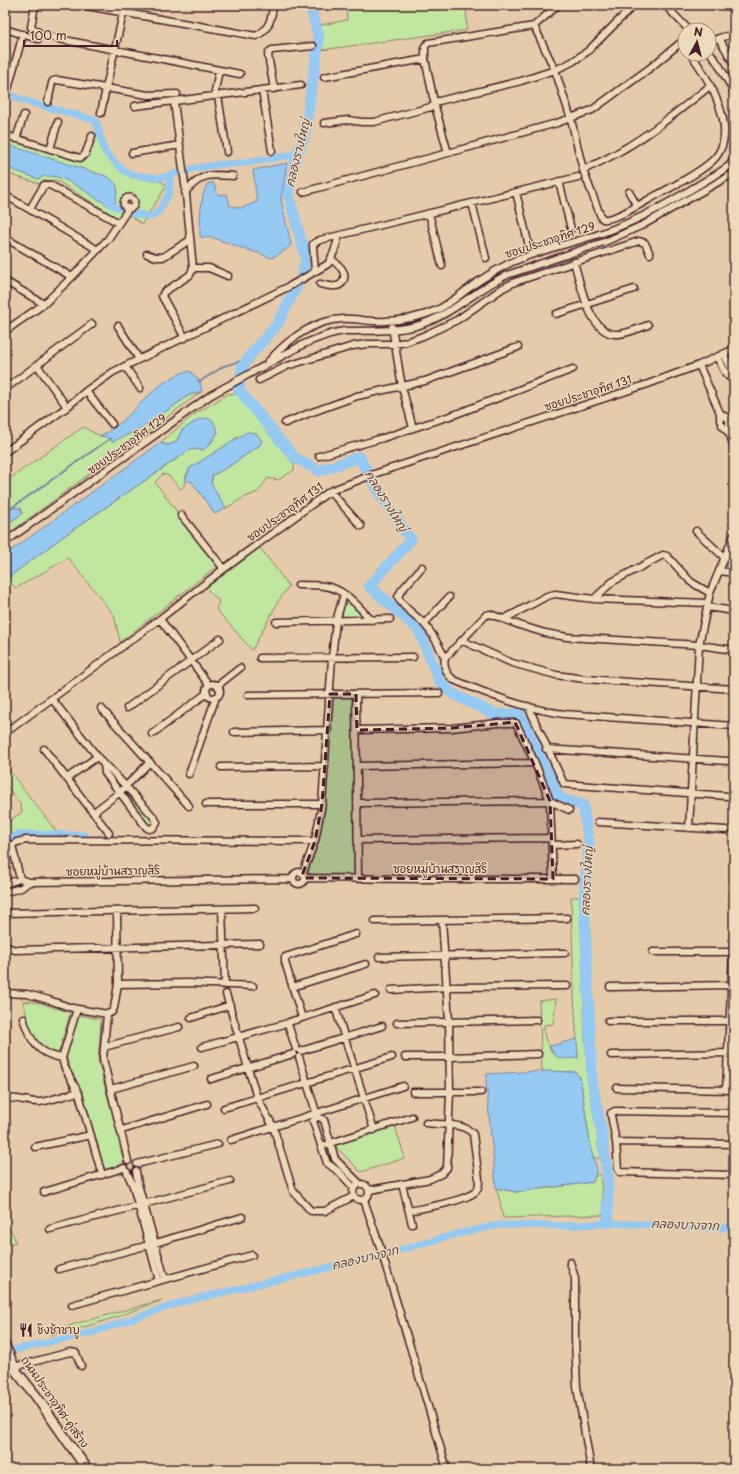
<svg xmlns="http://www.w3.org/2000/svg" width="739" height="1474" font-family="'Playpen Sans','Playpen Sans Thai',sans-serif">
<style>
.green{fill:#c1e6a0;stroke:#868266}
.water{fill:#95c9f2;stroke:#7785a2}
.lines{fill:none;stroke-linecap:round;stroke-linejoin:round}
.stream{stroke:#7785a2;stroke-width:2}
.canal{stroke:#95c9f2;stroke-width:7}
.river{stroke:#95c9f2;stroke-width:11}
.minor-casing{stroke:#4a1f2b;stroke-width:9}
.secondary-casing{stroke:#4a1f2b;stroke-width:12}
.minor{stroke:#ecdab8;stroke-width:6}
.secondary{stroke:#ecdab8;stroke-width:9}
.marked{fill:#4a1f2b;fill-opacity:0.2;stroke:#4a1f2b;stroke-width:3;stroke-dasharray:8 5;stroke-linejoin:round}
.labels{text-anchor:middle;stroke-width:3;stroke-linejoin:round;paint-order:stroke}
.street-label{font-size:11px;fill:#4a1f2b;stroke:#ecdab8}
.poi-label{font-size:11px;fill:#4a1f2b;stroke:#ecdab8;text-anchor:start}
.water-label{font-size:12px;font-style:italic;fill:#594153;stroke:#ecdab8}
</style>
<rect width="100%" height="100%" fill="#e6cbaa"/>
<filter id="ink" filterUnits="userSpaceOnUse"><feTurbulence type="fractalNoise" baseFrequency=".025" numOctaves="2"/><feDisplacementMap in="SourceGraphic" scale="8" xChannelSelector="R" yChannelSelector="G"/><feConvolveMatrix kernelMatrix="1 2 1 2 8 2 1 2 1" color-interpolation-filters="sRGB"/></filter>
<g filter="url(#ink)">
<path class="green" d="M346,5H466L467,30L321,50V25L347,20Z
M97,133L102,152L116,167L132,178L159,181L167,185L142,224L132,217L138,202L136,195C130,193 128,193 123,196L122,208L125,210L119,219L56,180L44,181L40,184L5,173V137L83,162L87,159Z
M202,391L178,409L5,536V525L22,514L21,508H5V482L83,427L100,436H107L140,429L188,396Z
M228,394H235L241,397L294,464V470L278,480L268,478L258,492L245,497L226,508L221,501L211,483L213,475L228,467L259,446L239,436L212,455L190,468L185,478L184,486L181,489L169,476L163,474L155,482L217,566L120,642L114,615L68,558L16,588L12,584L5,589V580L61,538L191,449C209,450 209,446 218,432L182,430L176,442L168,445L160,443L192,416Z
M260,548L289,586L279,600L252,650L216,609L219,601L206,588Z
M345,600L362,614L361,617L342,618L341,616V610Z
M344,697L353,698L355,874L354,876L310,874L308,871L316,849L324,811L332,698Z
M5,765L52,826L57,833L19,832L5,839V824L22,812L20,804L5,783Z
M126,791L155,821L152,827L148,826L123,793Z
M571,897H580L585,1041L591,1092L596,1117L598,1146L602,1158H594L591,1150L580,1077L575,1072L542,1071L539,1001L556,999L553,1024L544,1025C542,1038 548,1042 552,1053L578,1058L574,996Z
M23,1001L40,1003L68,1012L70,1014L59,1052C55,1055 52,1053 47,1051C29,1041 28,1019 23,1001Z
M79,1015L100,1019L101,1022L98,1061L125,1160L120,1166L105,1170L82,1094L73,1078L66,1055Z
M395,1126L405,1158L361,1172L334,1145Z
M600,1174L604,1212L602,1215L503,1218L500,1201L496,1188L516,1192L593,1182L595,1176Z
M11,1230L16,1242L5,1245V1231Z
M162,1300C125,1314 89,1328 50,1335L71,1325Z"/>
<path class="water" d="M5,144L106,176C123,186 116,190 115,207L121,211C98,205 61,165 38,179L5,167Z
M287,163L281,199L291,245L287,249L272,258L213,238L200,237C200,220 200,199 207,184L213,182L218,195L227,194L230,206L241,208L257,202L253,170Z
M190,371L200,382L202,391L188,396L140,429L112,442L107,437L100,436C129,423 146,390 175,376C180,373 185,372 190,371Z
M207,418L213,421L218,432L208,446L203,450L191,449L163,468L61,538L5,580V555L160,443L168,445L176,442L182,430L199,419Z
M247,432C255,432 259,434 262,442L259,446L228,467L213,475L211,483L221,501L226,508L215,514L192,482L185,480L190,468Z
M5,508H21L22,514L5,525Z
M577,1039L578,1058C565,1059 554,1061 550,1046Z
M542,1071L575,1072L580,1077L591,1150L597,1169L593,1182L516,1192L496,1188L486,1083L487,1074Z"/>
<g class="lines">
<path class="stream" d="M199,382L224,366L248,359
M10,509L111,438"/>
<path class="canal" d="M5,93C35,107 65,110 96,121L105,152L123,170L133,175L160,178L195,168L222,164L246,163L297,154
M111,205L122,209
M132,213L151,217L159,211L169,194L170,176
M5,841L18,834L85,835
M5,1352L94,1332L182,1302L294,1276L385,1254L453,1235L499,1225L567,1226L608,1223L717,1228L734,1227"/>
<path class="river" d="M310,5L319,38L304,138L297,154L288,193L306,258L303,274L277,325L251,354L242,368L239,390L294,457L319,471L359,457L376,488L411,540L369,586L418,629L440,682L453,694L494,714H520L559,798L583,805L589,843L584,899L592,1080L602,1135L608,1178V1223"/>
<defs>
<path id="minor" d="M35,5L31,27L41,34L59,39L240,74
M81,5L256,36C269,30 272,18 273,5
M665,5L689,30
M534,26L555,70L571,119L583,170L601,217L603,219C614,221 644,202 655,196C672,187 704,171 716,157C739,128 708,78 691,54
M5,29L38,39
M719,38L734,64
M709,42L719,38L734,34
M709,51L719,65L734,92
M425,59V46L428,43L534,26L558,5
M324,77L425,59L435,106L448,153L557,123L592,110L650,68L685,39
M8,89L23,34
M274,89L268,55L269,52L272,50L313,46
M262,90L272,151
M215,91L219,70
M218,96L227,152
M48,102L52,83L53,81L57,80L148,95L177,94
M174,102L185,184L193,268L190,275L164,292L162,296L185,338
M435,102L521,81L555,70L572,62L588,51L632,7
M135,106L301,85
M101,113L106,88L125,5
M324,123L348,120L362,122H374L435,106
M5,135L80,158L85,155L92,136
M16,139L24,115
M50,149L58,122
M132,153L180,145
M583,170C596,164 609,158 622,150C653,132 682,108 710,86
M559,181L571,229
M185,192C203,173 208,174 233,176
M303,192L448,153
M516,192L529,246
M629,192L637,206
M5,195L98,250
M123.5 203a5.5 5.5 0 1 1 11 0a5.5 5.5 0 1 1-11 0Z
M472,203L486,258
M30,209L44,185H50L119,223
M429,213L442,266
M5,238L72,277
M147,254L156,257H163L190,240
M574,262C581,284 589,337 619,334C629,333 639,328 648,325
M193,268H209L228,276
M315,271L313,247V244L320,240L578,177
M5,281L44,304
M320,284C325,285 332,287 336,286C339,286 340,285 342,283C349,273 339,265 331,259
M556,314L634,289
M118,326L139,359
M392,327L402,387L413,428
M5,331L44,304L72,277L108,239L129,208
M724,354L734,375
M717,357L726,374L734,381
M268,362C286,341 313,320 342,319C353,318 364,321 375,321C396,322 418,318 437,310C452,303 465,290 479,281C488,275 498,269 508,264C537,250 571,244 602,233C644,219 682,195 720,172L729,166L734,158
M37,365L67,407L86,391L113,372L290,286L328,264L334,252L339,236
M699,365L720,413V420
M125,366L140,388
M259,380L287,366L353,346L367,344H394L406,342L423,336L457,320L503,288L515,282L639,241L645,243L650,254
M5,389L92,324
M86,391L112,424
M720,413L727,418
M285,423L307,414L357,396L425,381L518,347
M729,423L730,435L734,448
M722,425L730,435
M5,452L67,407
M319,456L383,438L456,414L573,369
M330,491L361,526
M181,515L224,569
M696,531L725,558
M5,542L211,395L302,345C315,339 332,332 346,331C370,330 393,332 416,326C451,316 475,290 507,275L607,241L643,225L734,173
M422,567L401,591L398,597C403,609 417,615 425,625C434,635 439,646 445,658
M720,571L734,573
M298,585C307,585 315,585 324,586C344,588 358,606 371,620
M594,599L612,582L663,555L667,556L691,582L710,593
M707,607L734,611
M160,619L209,685
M504,619L547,596L555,594L594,599L708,603
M276,622L390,619
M424,624L449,597
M463,641L512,663L556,675L585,679L734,689
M734,650L699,645L567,637L545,633L522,626L490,614L486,615L445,658C443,667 447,675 454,680C490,695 526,709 564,714L734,726
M260,658L413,657
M206 691a7 7 0 1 1 14 0a7 7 0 1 1-14 0Z
M217,686L240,668
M356,694L358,879
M248,695L439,693
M52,699L104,765L108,767L152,815L157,822L153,828L149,829L146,827L105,773L104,765
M528,706L564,784L727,796
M101,708L189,806
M127,708L220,639
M357,730L452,728L498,723H516L535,763L550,801L553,879
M234,732L328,730
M5,733L161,618L217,574L330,491L377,473L648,384L699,365L734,349
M152,734L207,693
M44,749L109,833
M546,749L728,761
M357,766L535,763
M221,767L325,766
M189,774L216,697
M67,778L97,757
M357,803L550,801L569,810
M206,804H322
M94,812L120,792L150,762
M598,822L726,830
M689,828L699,645L710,593L734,535
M358,840L551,838
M12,845L20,879
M552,845L577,844
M5,849L17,842L26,840L315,841
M293 878a6 6 0 1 1 12 0a6 6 0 1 1-12 0Z
M303,873L315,841L322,804L332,658L336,621L344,594
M305,878L425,879H575
M5,884L20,879L29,882L293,879
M6,892L21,888L29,882
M222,909L225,985
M5,913L255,908
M375,921L567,918
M5,946L15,950L260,944
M653,952H734
M379,957L565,953
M118,984L188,983L253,986
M292,987L366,964
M610,987L734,985
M391,990L447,987L567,986
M5,993L27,994L49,1000L72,1008L107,1014L103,1059L128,1161
M226,994L257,1098L273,1126L293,1191L311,1211H325L354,1196
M335,1007L374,1130
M77,1009L62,1058L64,1066L79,1094L102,1175
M107,1014L112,1012L114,1008L118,984L117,911
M23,1018C30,1040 37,1054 62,1058
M191,1018L230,1005
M302,1018L285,962V957L356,934
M608,1021H734
M397,1023L537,1020
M104,1047L179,1027
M202,1047L288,1023
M296,1049L288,1024L289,1022L375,995
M301,1051L382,1026
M611,1055L734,1053
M299,1057L316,1112L317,1116L313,1121L327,1163L339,1172L354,1188
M405,1057H450L538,1054
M211,1079L293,1054
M617,1088L734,1090
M111,1089L194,1066
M726,1090L734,934
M413,1092H481
M5,1099C17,1096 28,1103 40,1102C52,1100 66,1095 78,1092
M224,1108L392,1057
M734,1113L615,1111L611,1113V1115L616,1142L618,1169L620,1172L734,1175
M317,1116L324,1120L335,1159L360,1184
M122,1130L207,1104
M231,1140L403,1086
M616,1142L734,1144
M321,1146L412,1117
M35,1147L91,1135
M137,1164L218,1144
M136,1171L138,1184L165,1279
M127,1172L133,1186L159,1281
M353 1192a8 8 0 1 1 16 0a8 8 0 1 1-16 0Z
M402,1184L412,1224
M370,1190L430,1179L441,1174L447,1168L450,1092L449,1021L442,920
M44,1192L124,1168
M364,1200L380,1247L447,1469
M409,1211C423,1208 467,1201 476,1191C479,1188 479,1184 479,1179L473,1134C464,1122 439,1125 426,1123
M50,1229L230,1181
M570,1262L575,1278V1339L577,1387L591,1469
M59,1269L149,1245L242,1217
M72,1305L252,1255
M14,1367L70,1352L76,1353L81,1366"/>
<path id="secondary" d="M5,1346L16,1371L36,1396L87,1469"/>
</defs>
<use href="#minor" class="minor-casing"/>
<use href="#secondary" class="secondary-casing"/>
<use href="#minor" class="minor"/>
<use href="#secondary" class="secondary"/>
</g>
</g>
<path class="marked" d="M330,694H356L357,730L452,728L515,722L550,801L553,879L305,878L303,873L315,841L322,804Z"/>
<defs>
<symbol id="restaurant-bare" viewBox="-9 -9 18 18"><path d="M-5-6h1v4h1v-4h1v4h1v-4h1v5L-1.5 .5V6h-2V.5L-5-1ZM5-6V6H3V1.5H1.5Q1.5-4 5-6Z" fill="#4a1f2b" stroke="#ecdab8" stroke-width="2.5" paint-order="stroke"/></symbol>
</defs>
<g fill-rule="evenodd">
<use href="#restaurant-bare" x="16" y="1320" width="20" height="20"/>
</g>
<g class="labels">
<g class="street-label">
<text transform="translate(550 240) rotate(-18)" y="4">ซอยประชาอุทิศ 129</text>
<text transform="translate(588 393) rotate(-18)" y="4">ซอยประชาอุทิศ 131</text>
<text transform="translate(127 444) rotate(-36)" y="4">ซอยประชาอุทิศ 129</text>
<text transform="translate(285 512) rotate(-36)" y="4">ซอยประชาอุทิศ 131</text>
<text x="440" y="873">ซอยหมู่บ้านสราญสิริ</text>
<text transform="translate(113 871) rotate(-1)" y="4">ซอยหมู่บ้านสราญสิริ</text>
<text transform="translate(55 1402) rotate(55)" y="4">ถนนประชาอุทิศ-คู่สร้าง</text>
</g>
<g class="poi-label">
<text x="37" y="1334">ชิงช้าชาบู</text>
</g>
<g class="water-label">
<text transform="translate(298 153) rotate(-76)" y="4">คลองรางใหญ่</text>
<text transform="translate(386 501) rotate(58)" y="4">คลองรางใหญ่</text>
<text transform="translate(587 881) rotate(-87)" y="4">คลองรางใหญ่</text>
<text transform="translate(685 1225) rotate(2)" y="4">คลองบางจาก</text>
<text transform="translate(365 1258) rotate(-14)" y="4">คลองบางจาก</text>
</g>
</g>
<rect width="739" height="1474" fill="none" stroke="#ecdab8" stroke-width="20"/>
<rect x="10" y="10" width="719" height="1454" fill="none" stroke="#4a1f2b" stroke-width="1.5" filter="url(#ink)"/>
<g transform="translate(697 42) rotate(7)"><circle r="19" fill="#ecdab8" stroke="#ab8f80"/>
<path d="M0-3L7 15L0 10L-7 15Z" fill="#4a1f2b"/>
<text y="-6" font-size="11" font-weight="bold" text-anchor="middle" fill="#4a1f2b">N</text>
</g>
<path d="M24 40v6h93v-6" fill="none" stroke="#4a1f2b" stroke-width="2"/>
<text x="30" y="40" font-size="12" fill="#4a1f2b" stroke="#ecdab8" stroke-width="3" paint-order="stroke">100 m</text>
</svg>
